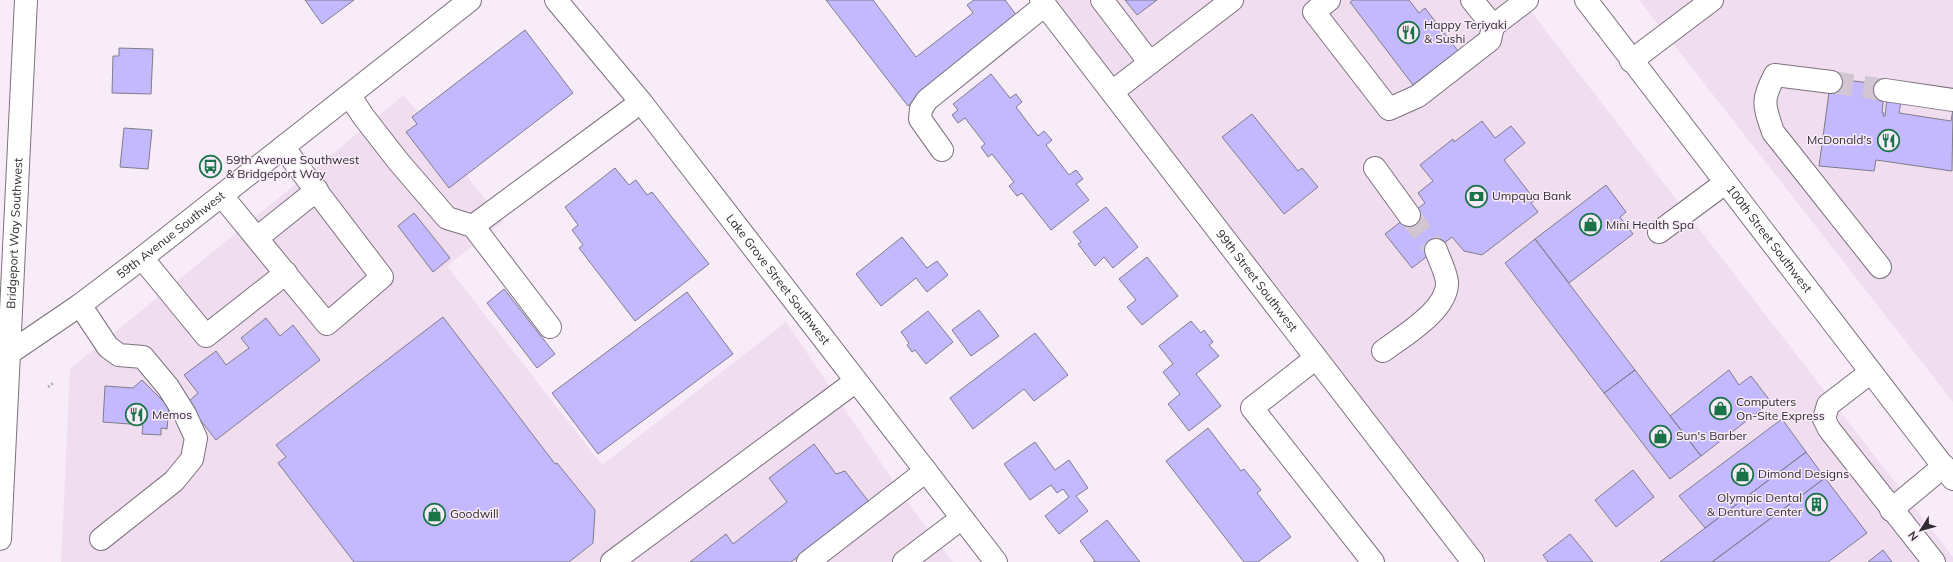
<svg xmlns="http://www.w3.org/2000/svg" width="1953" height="562" font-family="Mulish,sans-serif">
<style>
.built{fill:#f0def0}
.building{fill:#c4b9fe;stroke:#7e7c8a}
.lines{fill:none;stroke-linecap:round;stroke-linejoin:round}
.minor-tunnel{stroke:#d1c6d1;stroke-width:22;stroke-dasharray:22 11;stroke-linecap:butt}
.minor-casing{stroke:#7c717c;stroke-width:24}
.major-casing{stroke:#7c717c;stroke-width:24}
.path{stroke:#b2a8b2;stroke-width:2.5;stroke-dasharray:2 2;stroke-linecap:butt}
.minor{stroke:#fff;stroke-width:22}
.major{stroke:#fff;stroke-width:22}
.labels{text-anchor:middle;stroke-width:3;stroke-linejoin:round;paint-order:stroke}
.poi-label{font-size:12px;fill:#312c31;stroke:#f9ecf9;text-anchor:start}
.street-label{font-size:12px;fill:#312c31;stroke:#f9ecf9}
</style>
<rect width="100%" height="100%" fill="#f9ecf9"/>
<path class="built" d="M1056,0H1522L1953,557V562H1488Z
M1639,0H1953V402Z
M404,95L503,222L447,266L602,465L786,322L909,504L953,562H61L70,369Z"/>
<path class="building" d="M305,0H354L322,24Z
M826,0H873L916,57L973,13L967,5L974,0H1005L1020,20L908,106Z
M1125,0H1157L1137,15Z
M1353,0H1409L1419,13L1425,8L1458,51L1413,85L1350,2Z
M525,30L573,93L449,188L406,132L417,124L412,117Z
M119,48L153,49L151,94L112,93L113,56H119Z
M991,74L1010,98L1016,94L1022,102L1016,107L1038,136L1044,131L1052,140L1046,145L1069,175L1076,170L1083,179L1076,184L1089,200L1051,230L1022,193L1017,196L1009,186L1014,182L992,154L988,157L981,147L985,144L965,118L958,123L952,115L958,110L953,104Z
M1831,78L1885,85L1882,113H1884L1883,116H1885L1887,99L1901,101L1899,113L1951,121L1953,109L1952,171L1876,160L1874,171L1819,166Z
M1252,114L1298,171L1302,168L1318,187L1284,214L1222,137Z
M1482,121L1495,138L1511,126L1525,143L1504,160L1535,200L1531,203L1538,212L1482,255L1464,251L1452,237L1412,268L1385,234L1425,203L1418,193L1433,181L1420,165L1453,139L1454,142Z
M124,128L152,130L148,169L120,167Z
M615,168L629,185L636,180L647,195L652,192L709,264L635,321L579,248L583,245L572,230L578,225L565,207Z
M1606,185L1626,212L1620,217L1633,234L1569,283L1535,239Z
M1106,207L1138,247L1113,268L1104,257L1095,266L1078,244L1081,242L1073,232Z
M414,213L450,258L433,272L398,226Z
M902,237L927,268L937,261L948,275L927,292L916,278L881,306L856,274Z
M1535,239L1635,370L1604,393L1505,263Z
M1147,257L1178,296L1142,325L1127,307L1136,300L1119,279Z
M504,289L555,354L537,368L487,303Z
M687,292L733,354L598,454L552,393Z
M979,310L999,336L971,356L952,330Z
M928,311L953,342L926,364L915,350L912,352L907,345L909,343L901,332Z
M443,317L555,464L557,463L595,510L593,543L569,562H354L278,463L286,457L276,445Z
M266,318L280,336L293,325L320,360L216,440L187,403L198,393L184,375L216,351L226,365L249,348L241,338Z
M1191,321L1201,333L1204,330L1213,342L1209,345L1219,356L1196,374L1221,406L1189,431L1168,404L1180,394L1163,372L1173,364L1159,346Z
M1035,333L1068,375L1034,401L1024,389L973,429L950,398Z
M1635,370L1701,456L1670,479L1604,393Z
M1729,370L1739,385L1751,376L1771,402L1701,456L1670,416Z
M142,380L169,407L167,429L161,428V435L142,434L143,425L103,422L105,386L133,388Z
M1782,419L1806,452L1705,528L1679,496Z
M1208,428L1241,471L1244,469L1261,490L1257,493L1291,537L1258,562H1244L1166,461Z
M1035,442L1055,470L1069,460L1088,488L1076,496L1088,511L1059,534L1045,516L1069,497L1063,489L1057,493L1051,485L1030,500L1004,464Z
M814,444L836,474L845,471L869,502L791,562H690L726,534L733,544L787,502L769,478Z
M1806,452L1825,478L1712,562H1660Z
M1633,470L1654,497L1616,527L1595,500Z
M1825,478L1867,533L1828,562H1712Z
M1107,520L1140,562H1093L1095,561L1080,541Z
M1570,534L1593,562H1548L1543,555Z
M1883,550L1892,562H1868Z"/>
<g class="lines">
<path class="minor-tunnel" d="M1831,82L1885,90
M1409,215L1436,250"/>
<defs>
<g id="minor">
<path id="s1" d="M556,0L641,102L996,562"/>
<path id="s2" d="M1041,0L1473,562"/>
<path d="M1102,0L1150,63"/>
<path d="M1329,0L1314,12L1389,109L1418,96L1490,40L1493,26"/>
<path d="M1472,0L1493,26L1527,0"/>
<path d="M1631,61L1712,0"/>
<path d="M1831,82L1775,75C1761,101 1764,105 1773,132L1880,267"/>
<path d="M1885,90L1953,100"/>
<path d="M1112,92L1232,0"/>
<path d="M350,96L363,116L398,161L447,218L473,226L550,327"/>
<path d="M942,150L920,119L921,109L927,100L1045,5"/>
<path d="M1375,168L1409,215"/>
<path d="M222,196L327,324L382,277L283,147"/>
<path d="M473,226L641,102"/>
<path d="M1659,232L1725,183"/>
<path d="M257,238L317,190"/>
<path d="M142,258L206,336L286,273"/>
<path d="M80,305L108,347L119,355L143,357L168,387L185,414L196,438L192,459L174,481L101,539"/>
<path d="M1383,351C1403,336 1448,310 1447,282C1446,272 1439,259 1436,250"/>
<path d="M1316,358L1252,408L1373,562"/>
<path id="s3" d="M0,362L8,354L80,305L142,258L470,0"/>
<path d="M1871,372L1828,405L1824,419L1829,429L1934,562"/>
<path d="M1891,510L1944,466"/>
<path d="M612,562L856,381"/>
<path d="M808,562L926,471"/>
<path d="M904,562L962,518"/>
</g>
<g id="major">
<path id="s4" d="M1586,0L1953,479"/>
<path id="s5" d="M0,539L26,0"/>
</g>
</defs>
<use href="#minor" class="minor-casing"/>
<use href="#major" class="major-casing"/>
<path class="path" d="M48,387L53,383"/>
<use href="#minor" class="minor"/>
<use href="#major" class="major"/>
</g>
<defs>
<symbol id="restaurant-ring" viewBox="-11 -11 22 22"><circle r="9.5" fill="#f9ecf9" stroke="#1a7448" stroke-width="1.5"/><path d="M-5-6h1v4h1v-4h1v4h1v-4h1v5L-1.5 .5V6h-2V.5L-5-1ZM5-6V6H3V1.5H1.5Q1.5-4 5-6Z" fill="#1a7448"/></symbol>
<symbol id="bus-ring" viewBox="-11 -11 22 22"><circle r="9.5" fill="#f9ecf9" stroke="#1a7448" stroke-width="1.5"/><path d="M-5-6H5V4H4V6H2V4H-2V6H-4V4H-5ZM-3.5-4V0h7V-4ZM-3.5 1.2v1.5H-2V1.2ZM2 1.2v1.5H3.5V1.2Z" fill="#1a7448"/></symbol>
<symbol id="bank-ring" viewBox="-11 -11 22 22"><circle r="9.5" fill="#f9ecf9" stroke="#1a7448" stroke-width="1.5"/><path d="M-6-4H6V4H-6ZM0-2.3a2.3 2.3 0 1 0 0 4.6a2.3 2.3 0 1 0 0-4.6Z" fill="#1a7448"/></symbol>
<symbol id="shop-ring" viewBox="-11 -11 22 22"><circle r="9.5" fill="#f9ecf9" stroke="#1a7448" stroke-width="1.5"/><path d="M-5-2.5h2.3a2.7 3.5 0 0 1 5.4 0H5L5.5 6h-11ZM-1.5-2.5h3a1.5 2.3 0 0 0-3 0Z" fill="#1a7448"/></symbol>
<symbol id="building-ring" viewBox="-11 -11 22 22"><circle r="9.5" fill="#f9ecf9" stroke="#1a7448" stroke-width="1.5"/><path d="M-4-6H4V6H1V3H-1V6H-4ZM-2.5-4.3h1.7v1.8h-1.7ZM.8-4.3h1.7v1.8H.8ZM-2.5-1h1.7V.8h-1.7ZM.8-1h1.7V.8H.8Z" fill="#1a7448"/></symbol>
</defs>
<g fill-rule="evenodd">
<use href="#restaurant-ring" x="1396" y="20" width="25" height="25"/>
<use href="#restaurant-ring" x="1876" y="128" width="25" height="25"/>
<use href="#bus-ring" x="198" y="154" width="25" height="25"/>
<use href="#bank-ring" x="1464" y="184" width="25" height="25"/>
<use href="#shop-ring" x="1578" y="212" width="25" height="25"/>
<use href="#shop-ring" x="1708" y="396" width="25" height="25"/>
<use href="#restaurant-ring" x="124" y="402" width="25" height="25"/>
<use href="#shop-ring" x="1648" y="424" width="25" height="25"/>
<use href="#shop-ring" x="1730" y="462" width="25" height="25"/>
<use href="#building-ring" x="1804" y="492" width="25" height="25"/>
<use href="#shop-ring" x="422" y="502" width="25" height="25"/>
</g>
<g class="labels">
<g class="poi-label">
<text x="1424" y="29">Happy Teriyaki<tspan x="1424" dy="14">&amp; Sushi</tspan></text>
<text x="1872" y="144" text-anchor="end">McDonald's</text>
<text x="226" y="164">59th Avenue Southwest<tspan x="226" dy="14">&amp; Bridgeport Way</tspan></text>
<text x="1492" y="200">Umpqua Bank</text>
<text x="1606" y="229">Mini Health Spa</text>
<text x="1736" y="406">Computers<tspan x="1736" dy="14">On-Site Express</tspan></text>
<text x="152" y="419">Memos</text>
<text x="1676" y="440">Sun's Barber</text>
<text x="1758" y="478">Dimond Designs</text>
<text x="1802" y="502" text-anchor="end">Olympic Dental<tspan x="1802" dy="14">&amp; Denture Center</tspan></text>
<text x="450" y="518">Goodwill</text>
</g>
<g class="street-label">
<text dy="4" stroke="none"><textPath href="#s5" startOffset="306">Bridgeport Way Southwest</textPath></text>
<text dy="4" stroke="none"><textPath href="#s3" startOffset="213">59th Avenue Southwest</textPath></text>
<text dy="4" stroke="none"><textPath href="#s4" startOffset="301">100th Street Southwest</textPath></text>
<text dy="4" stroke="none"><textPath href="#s1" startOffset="357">Lake Grove Street Southwest</textPath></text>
<text dy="4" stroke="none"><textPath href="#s2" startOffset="354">99th Street Southwest</textPath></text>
</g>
</g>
<g transform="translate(1921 530) rotate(233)" stroke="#f9ecf9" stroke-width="3" paint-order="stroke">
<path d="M0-3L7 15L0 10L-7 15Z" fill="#312c31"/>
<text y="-6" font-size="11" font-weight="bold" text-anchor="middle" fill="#312c31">N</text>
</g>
</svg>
